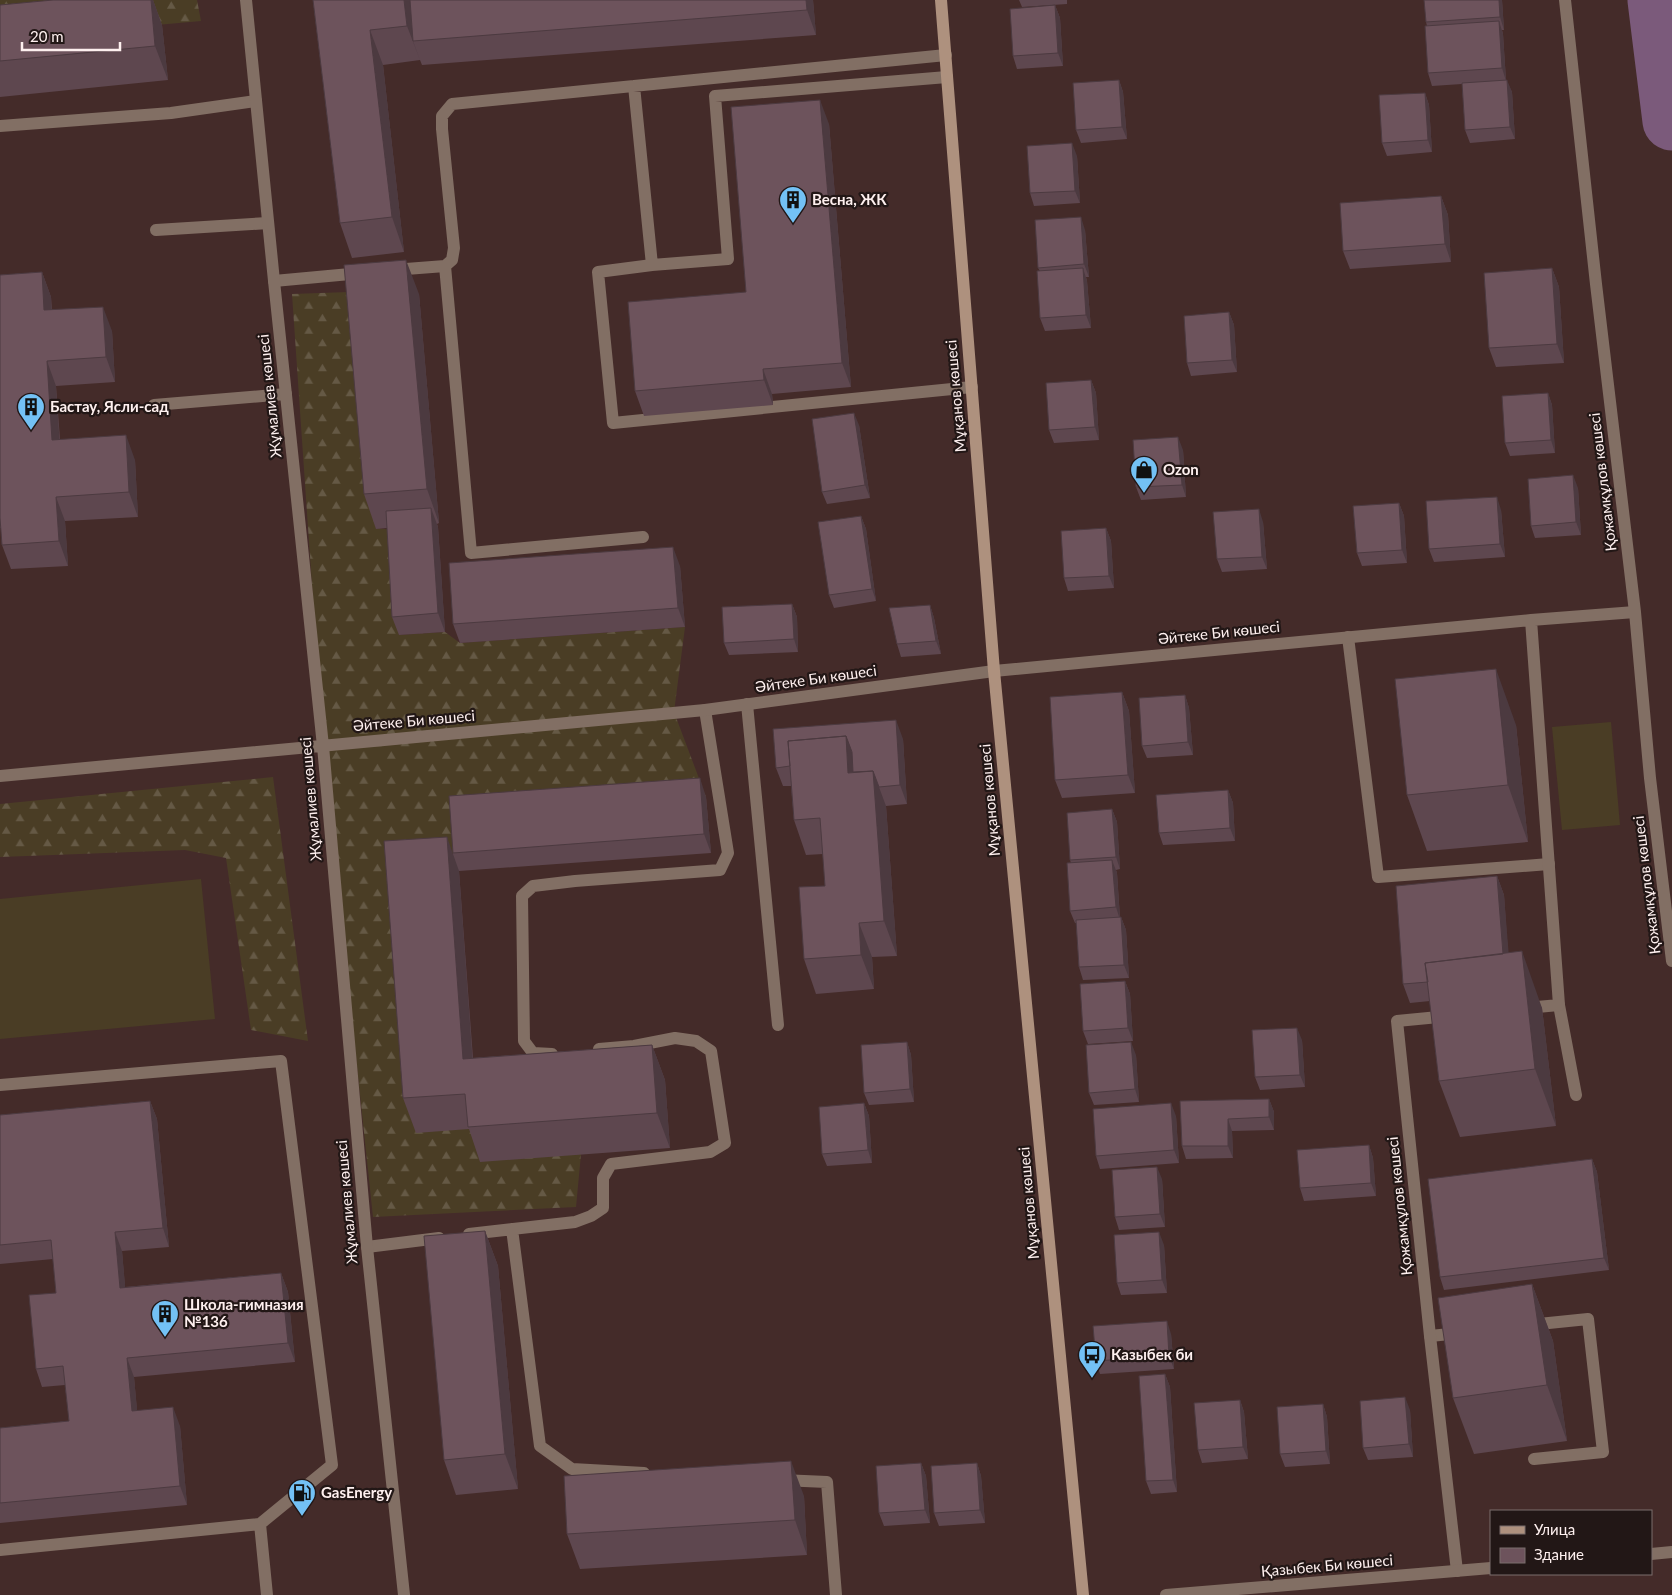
<svg xmlns="http://www.w3.org/2000/svg" width="1672" height="1595" font-family="Lato,sans-serif">
<style>
.forest{fill:url(#forest-firs)}
.garden{fill:#4a3d25}
.lines{fill:none;stroke-linecap:round;stroke-linejoin:round}
.river{stroke:#7b5a7b;stroke-width:59}
.service{stroke:#826f64;stroke-width:12}
.minor{stroke:#826f64;stroke-width:12}
.tertiary{stroke:#826f64;stroke-width:12}
.secondary{stroke:#ae917e;stroke-width:12}
.wall{fill:#5e474f}
.shaded-wall{fill:#4c3a40}
.building{fill:#6d535c;stroke:#4c3a40}
.labels{text-anchor:middle;stroke-width:4.5;stroke-linejoin:round;paint-order:stroke}
.poi-label{font-size:15px;font-weight:bold;fill:#fef0ef;stroke:#221716;text-anchor:start}
.street-label{font-size:15px;fill:#fef0ef;stroke:#221716}
</style>
<defs>
<pattern id="forest-firs" width="22" height="20" patternUnits="userSpaceOnUse" patternTransform="scale(1.25)"><rect width="22" height="20" fill="#4a3d25"/><path d="M5 1l3.5 6h-7zM16 11l3.5 6h-7z" fill="#655945"/></pattern>
</defs>
<rect width="100%" height="100%" fill="#442b29"/>
<path class="forest" d="M0,0H197L201,21L0,39Z
M349,292L376,528L393,530L399,635L445,632L460,643L685,627L674,712L706,797L456,815L459,871L397,876L478,1129L581,1154L576,1207L373,1217L323,746L292,294Z
M273,777L308,1041L251,1030L226,858L185,850L0,857V804Z"/>
<path class="garden" d="M1611,722L1620,825L1562,830L1552,727Z
M201,879L215,1019L0,1039V899Z"/>
<g class="lines">
<path class="river" d="M1657,0L1672,121"/>
<path class="service" d="M634,86L652,265L598,272L613,423L972,387
M0,126L171,113L256,101
M156,230L268,223
M652,265L728,259L715,96L947,77
M445,266L471,553L643,537
M393,270L445,266L452,260L454,248L442,129V116L452,104L946,55
M274,281L361,273
M154,405L286,394
M1348,637L1378,877L1549,864
M747,704L778,1025
M1559,1005L1576,1095
M552,1054L533,1053L524,1041L522,896L533,886L575,881L720,870L728,853L705,710
M0,1085L281,1061L332,1465L260,1524L0,1550
M512,1229L540,1446L572,1469L644,1473
M469,1234L575,1222L591,1216L603,1208V1178L611,1164L710,1152L725,1143L711,1051L696,1041L675,1038L634,1046L599,1049
M367,1247L439,1238
M1529,1325L1588,1319L1603,1452L1534,1459
M1430,1336L1460,1333
M781,1480L827,1482L836,1595
M260,1524L267,1595"/>
<path class="minor" d="M246,0L274,281L323,746L367,1247L404,1595
M1565,0L1596,284L1635,612L1650,778L1672,961
M0,776L705,710L994,671L1531,620L1635,612
M1526,1008L1559,1005L1531,620
M1449,1016L1397,1021L1430,1336L1457,1571"/>
<path class="tertiary" d="M1651,1554L1672,1552
M1166,1595L1491,1568"/>
<path class="secondary" d="M941,0L994,671L1083,1595"/>
</g>
<path class="wall" d="M53,0H153L162,25L168,80L0,97V5Z
M313,0H813L816,35L422,65L420,60L383,65L404,252L352,258L340,223Z
M1019,0H1067V4L1022,7Z
M1502,0L1504,30H1502L1503,34L1506,80L1512,92L1515,139L1470,143L1465,130L1462,84L1432,86L1428,73L1427,26L1426,22Z
M1055,5L1060,18L1063,66L1017,69L1013,56Z
M1119,80L1123,92L1127,139L1081,143L1076,130Z
M1425,93L1429,105L1432,152L1387,156L1382,143Z
M829,124L851,387L772,394L773,405L644,416L635,391L746,292Z
M1077,156L1080,203L1034,206L1030,193Z
M1441,196L1448,215L1451,262L1350,269L1343,251Z
M1085,230L1089,277H1086L1087,281L1091,328L1045,331L1040,318V271L1038,268Z
M1552,268L1559,287L1564,363L1496,367L1489,348Z
M42,272L51,297L52,310L112,331L115,382L56,386L60,439L135,460L138,517L65,521L68,566L11,569L2,545L1,528H0V275Z
M419,294L439,523L437,524L438,527L445,632L399,635L392,617L387,528L376,529L364,494Z
M1229,312L1234,325L1237,372L1191,376L1187,363Z
M1091,380L1096,393L1099,440L1054,443L1049,430Z
M1548,393L1552,405L1555,453L1510,456L1505,443Z
M859,425L870,498L827,504L822,492Z
M1183,450L1186,497L1141,500L1136,487Z
M1578,488L1581,535L1535,538L1531,526Z
M1399,503L1404,516L1407,563L1362,566L1357,553Z
M1501,510L1505,557L1434,562L1429,549Z
M861,516L866,529L876,601L834,608L829,595Z
M1263,522L1267,569L1222,572L1217,559Z
M1106,528L1111,541L1114,588L1068,591L1064,578Z
M680,566L685,627L460,643L453,624Z
M792,604L797,617L798,652L729,655L724,643Z
M930,605L934,618L941,654L901,657L897,644Z
M1122,692L1129,711L1135,793L1062,798L1055,780Z
M1185,695L1189,708L1193,755L1147,758L1142,746Z
M1516,725L1528,842L1427,851L1407,795Z
M903,739L907,804L886,806L897,956L872,957L874,989L816,994L804,959L825,886L823,854L806,855L794,820L791,786H783L776,768Z
M1228,790L1233,803L1235,841L1163,845L1159,833Z
M706,797L711,853L459,871L473,1058L652,1045L665,1080L670,1148L480,1162L469,1129L416,1133L403,1098L453,853Z
M1112,809L1117,822L1120,869L1116,870L1117,873L1120,917H1121L1126,930L1129,978L1083,980L1079,967L1076,923H1075L1070,911L1071,863L1070,860Z
M1497,876L1504,895L1508,953L1542,1008L1556,1126L1460,1137L1439,1081L1430,1001L1410,1003L1403,984Z
M1125,981L1130,994L1133,1041L1088,1044L1083,1031Z
M1302,1040L1305,1087L1260,1090L1255,1077Z
M907,1042L911,1055L914,1102L869,1105L864,1093Z
M1136,1055L1139,1102L1094,1105L1089,1093Z
M1269,1099L1274,1112V1130L1232,1131L1233,1158L1186,1159L1182,1146L1180,1101Z
M150,1101L157,1119L169,1247L122,1251L125,1287L281,1273L288,1292L295,1362L134,1377L137,1411L180,1426L187,1505L0,1523V1428L69,1421L65,1385L42,1387L36,1369L56,1293L53,1259L0,1264V1115Z
M864,1103L869,1116L872,1163L827,1166L822,1154Z
M1176,1116L1179,1163L1100,1169L1096,1156Z
M1369,1145L1373,1158L1376,1196L1304,1201L1300,1188Z
M1592,1159L1597,1172L1609,1270L1444,1290L1440,1277Z
M1162,1179L1165,1227L1119,1230L1115,1217Z
M485,1231L498,1266L518,1489L456,1495L444,1460Z
M1164,1245L1167,1293L1121,1295L1117,1283Z
M1532,1284L1553,1341L1567,1441L1474,1454L1453,1398Z
M1171,1334L1174,1369L1100,1374L1096,1361Z
M1165,1374L1170,1387L1177,1492L1151,1494L1146,1481Z
M1240,1400L1244,1412L1248,1459L1202,1463L1198,1450Z
M1323,1404L1327,1417L1330,1464L1285,1467L1280,1454Z
M1410,1410L1413,1457L1368,1460L1363,1448Z
M921,1463L926,1476L930,1523L884,1526L879,1513Z
M977,1463L981,1476L985,1523L939,1526L934,1513Z
M804,1496L807,1555L580,1569L567,1534Z"/>
<path class="shaded-wall" d="M151,0H153L162,25L168,80L155,46Z
M404,0H413V41L420,60L407,26Z
M806,0H813L816,35L807,10Z
M1499,0H1502L1504,30L1500,17Z
M1055,5L1060,18L1063,66L1058,53Z
M1499,21L1503,34L1506,81L1502,68Z
M370,30L383,65L404,252L392,217Z
M1119,80L1123,92L1127,139L1122,127Z
M1507,80L1512,92L1515,139L1510,127Z
M1425,93L1429,105L1432,152L1428,140Z
M820,100L829,124L851,387L842,363Z
M1072,143L1077,156L1080,203L1075,191Z
M1441,196L1448,215L1451,262L1445,244Z
M1081,217L1085,230L1089,277L1084,264Z
M406,260L419,294L439,523L427,489Z
M1083,268L1087,281L1091,328L1086,315Z
M1552,268L1559,287L1564,363L1557,344Z
M42,272L51,297L53,335L44,310Z
M103,307L112,331L115,382L106,357Z
M1229,312L1234,325L1237,372L1232,360Z
M47,361L56,386L61,464L52,440Z
M763,369L772,394L773,405L764,380Z
M1091,380L1096,393L1099,440L1095,427Z
M1548,393L1552,405L1555,453L1551,440Z
M854,413L859,425L870,498L865,485Z
M126,435L135,460L138,517L129,492Z
M1178,437L1183,450L1186,497L1182,485Z
M1573,475L1578,488L1581,535L1576,522Z
M56,497L65,521L68,566L59,541Z
M1497,497L1501,510L1505,557L1500,544Z
M1399,503L1404,516L1407,563L1402,550Z
M431,508L438,527L445,632L438,613Z
M1259,509L1263,522L1267,569L1262,557Z
M861,516L866,529L876,601L872,589Z
M1106,528L1111,541L1114,588L1109,576Z
M673,547L680,566L685,627L678,608Z
M792,604L797,617L798,652L794,639Z
M930,605L934,618L941,654L936,641Z
M1496,669L1516,725L1528,842L1508,785Z
M1122,692L1129,711L1135,793L1128,775Z
M1185,695L1189,708L1193,755L1188,742Z
M896,720L903,739L907,804L900,785Z
M846,736L859,771L848,773Z
M873,771L886,806L897,956L884,921Z
M700,778L706,797L711,853L704,834Z
M1228,790L1233,803L1235,841L1230,828Z
M1112,809L1117,822L1120,869L1116,857Z
M447,837L459,871L475,1093L463,1059Z
M1112,860L1117,873L1120,920L1116,907Z
M1497,876L1504,895L1512,995L1505,976Z
M1121,917L1126,930L1129,978L1124,965Z
M859,923L872,957L874,989L861,955Z
M1522,951L1542,1008L1556,1126L1535,1069Z
M1125,981L1130,994L1133,1041L1128,1028Z
M1297,1028L1302,1040L1305,1087L1300,1075Z
M907,1042L911,1055L914,1102L910,1089Z
M1131,1042L1136,1055L1139,1102L1135,1089Z
M652,1045L665,1080L670,1148L657,1113Z
M1269,1099L1274,1112V1130L1269,1117Z
M150,1101L157,1119L169,1247L163,1228Z
M864,1103L869,1116L872,1163L868,1150Z
M1171,1103L1176,1116L1179,1163L1174,1150Z
M1228,1119L1232,1131L1233,1158L1228,1146Z
M1369,1145L1373,1158L1376,1196L1371,1183Z
M1592,1159L1597,1172L1609,1270L1604,1258Z
M1157,1167L1162,1179L1165,1227L1160,1214Z
M485,1231L498,1266L518,1489L505,1454Z
M115,1232L122,1251L127,1307L120,1288Z
M1159,1232L1164,1245L1167,1293L1162,1280Z
M281,1273L288,1292L295,1362L288,1343Z
M1532,1284L1553,1341L1567,1441L1547,1385Z
M1167,1321L1171,1334L1174,1369L1169,1356Z
M127,1358L134,1377L139,1430L132,1411Z
M1165,1374L1170,1387L1177,1492L1173,1480Z
M1405,1397L1410,1410L1413,1457L1409,1444Z
M1240,1400L1244,1412L1248,1459L1243,1447Z
M1323,1404L1327,1417L1330,1464L1326,1451Z
M173,1407L180,1426L187,1505L180,1486Z
M791,1461L804,1496L807,1555L795,1520Z
M921,1463L926,1476L930,1523L925,1510Z
M977,1463L981,1476L985,1523L980,1510Z"/>
<path class="building" d="M53,0H151L155,46L0,61V5Z
M313,0H404L407,26L370,30L392,217L340,223Z
M410,0H806L807,10L413,41Z
M1424,0H1499L1500,17L1426,22Z
M1055,5L1058,53L1013,56L1010,9Z
M1499,21L1502,68L1428,73L1425,26Z
M1119,80L1122,127L1076,130L1073,83Z
M1507,80L1510,127L1465,130L1462,83Z
M1425,93L1428,140L1382,143L1379,95Z
M820,100L842,363L763,369L764,380L635,391L628,302L746,292L731,107Z
M1072,143L1075,191L1030,193L1027,146Z
M1441,196L1445,244L1343,251L1340,203Z
M1081,217L1084,264L1038,268L1035,220Z
M406,260L427,489L364,494L344,265Z
M1083,268L1086,315L1040,318L1037,271Z
M1552,268L1557,344L1489,348L1484,273Z
M42,272L44,310L103,307L106,357L47,361L52,440L126,435L129,492L56,497L59,541L2,545L0,518V275Z
M1229,312L1232,360L1187,363L1184,316Z
M1091,380L1095,427L1049,430L1046,383Z
M1548,393L1551,440L1505,443L1502,396Z
M854,413L865,485L822,492L812,419Z
M1178,437L1182,485L1136,487L1133,440Z
M1573,475L1576,522L1531,526L1528,479Z
M1497,497L1500,544L1429,549L1426,501Z
M1399,503L1402,550L1357,553L1353,506Z
M431,508L438,613L392,617L386,511Z
M1259,509L1262,557L1217,559L1213,512Z
M861,516L872,589L829,595L818,522Z
M1106,528L1109,576L1064,578L1061,531Z
M673,547L678,608L453,624L449,563Z
M792,604L794,639L724,643L722,607Z
M930,605L936,641L897,644L889,608Z
M1496,669L1508,785L1407,795L1395,679Z
M1122,692L1128,775L1055,780L1050,697Z
M1185,695L1188,742L1142,746L1139,698Z
M896,720L900,785L879,787L873,771L853,772L852,752L846,736L788,741L790,766L776,768L773,729Z
M846,736L848,773L873,771L884,921L859,923L861,955L804,959L799,887L825,886L820,818L794,820L788,741Z
M700,778L704,834L453,853L449,796Z
M1228,790L1230,828L1159,833L1156,795Z
M1112,809L1116,857L1070,860L1067,813Z
M447,837L463,1059L652,1045L657,1113L468,1127L465,1094L403,1098L384,841Z
M1112,860L1116,907L1070,911L1067,863Z
M1497,876L1503,954L1425,963L1428,982L1403,984L1396,886Z
M1121,917L1124,965L1079,967L1076,920Z
M1522,951L1535,1069L1439,1081L1425,963Z
M1125,981L1128,1028L1083,1031L1080,984Z
M1297,1028L1300,1075L1255,1077L1252,1030Z
M907,1042L910,1089L864,1093L861,1045Z
M1131,1042L1135,1089L1089,1093L1086,1045Z
M1269,1099V1117L1228,1119V1146H1182L1180,1101Z
M150,1101L163,1228L115,1232L120,1288L281,1273L288,1343L127,1358L132,1411L173,1407L180,1486L0,1503V1428L69,1421L63,1366L36,1369L29,1295L56,1293L51,1240L0,1245V1115Z
M864,1103L868,1150L822,1154L819,1107Z
M1171,1103L1174,1150L1096,1156L1093,1109Z
M1369,1145L1371,1183L1300,1188L1297,1150Z
M1592,1159L1604,1258L1440,1277L1428,1179Z
M1157,1167L1160,1214L1115,1217L1112,1170Z
M485,1231L505,1454L444,1460L424,1236Z
M1159,1232L1162,1280L1117,1283L1114,1235Z
M1532,1284L1547,1385L1453,1398L1438,1298Z
M1167,1321L1169,1356L1096,1361L1093,1326Z
M1165,1374L1173,1480L1146,1481L1139,1376Z
M1405,1397L1409,1444L1363,1448L1360,1401Z
M1240,1400L1243,1447L1198,1450L1194,1403Z
M1323,1404L1326,1451L1280,1454L1277,1407Z
M791,1461L795,1520L567,1534L564,1476Z
M921,1463L925,1510L879,1513L876,1466Z
M977,1463L980,1510L934,1513L931,1466Z"/>
<defs>
<symbol id="building-pin" viewBox="-11 -11 22 30"><path d="M0 17L-7.5 6A9.5 9.5 0 1 1 7.5 6Z" fill="#73c1f5" stroke="#221716"/><path d="M-4-6H4V6H1V3H-1V6H-4ZM-2.5-4.3h1.7v1.8h-1.7ZM.8-4.3h1.7v1.8H.8ZM-2.5-1h1.7V.8h-1.7ZM.8-1h1.7V.8H.8Z" fill="#111"/></symbol>
<symbol id="shop-pin" viewBox="-11 -11 22 30"><path d="M0 17L-7.5 6A9.5 9.5 0 1 1 7.5 6Z" fill="#73c1f5" stroke="#221716"/><path d="M-5-2.5h2.3a2.7 3.5 0 0 1 5.4 0H5L5.5 6h-11ZM-1.5-2.5h3a1.5 2.3 0 0 0-3 0Z" fill="#111"/></symbol>
<symbol id="bus-pin" viewBox="-11 -11 22 30"><path d="M0 17L-7.5 6A9.5 9.5 0 1 1 7.5 6Z" fill="#73c1f5" stroke="#221716"/><path d="M-5-6H5V4H4V6H2V4H-2V6H-4V4H-5ZM-3.5-4V0h7V-4ZM-3.5 1.2v1.5H-2V1.2ZM2 1.2v1.5H3.5V1.2Z" fill="#111"/></symbol>
<symbol id="fuel-pin" viewBox="-11 -11 22 30"><path d="M0 17L-7.5 6A9.5 9.5 0 1 1 7.5 6Z" fill="#73c1f5" stroke="#221716"/><path d="M-5.5-6h7V0h2V4h1.3V-2.5L3-4.5l.8-.8L6-3V5H2.5V1h-1V6h-7ZM-4.2-4.7v3.2H.2V-4.7Z" fill="#111"/></symbol>
</defs>
<g fill-rule="evenodd">
<use href="#building-pin" x="777" y="184" width="32" height="43"/>
<use href="#building-pin" x="15" y="391" width="32" height="43"/>
<use href="#shop-pin" x="1128" y="454" width="32" height="43"/>
<use href="#building-pin" x="149" y="1298" width="32" height="43"/>
<use href="#bus-pin" x="1076" y="1339" width="32" height="43"/>
<use href="#fuel-pin" x="286" y="1477" width="32" height="43"/>
</g>
<g class="labels">
<g class="poi-label">
<text x="812" y="205">Весна, ЖК</text>
<text x="50" y="412">Бастау, Ясли-сад</text>
<text x="1163" y="475">Ozon</text>
<text x="184" y="1310">Школа-гимназия<tspan x="184" dy="17">№136</tspan></text>
<text x="1111" y="1360">Казыбек би</text>
<text x="321" y="1498">GasEnergy</text>
</g>
<g class="street-label">
<text transform="translate(270 396) rotate(-96)" y="5">Жұмалиев көшесі</text>
<text transform="translate(956 396) rotate(-95)" y="5">Мұқанов көшесі</text>
<text transform="translate(1603 482) rotate(-97)" y="5">Қожамқұлов көшесі</text>
<text transform="translate(1219 633) rotate(-6)" y="5">Әйтеке Би көшесі</text>
<text transform="translate(816 679) rotate(-8)" y="5">Әйтеке Би көшесі</text>
<text transform="translate(414 721) rotate(-5)" y="5">Әйтеке Би көшесі</text>
<text transform="translate(311 799) rotate(-95)" y="5">Жұмалиев көшесі</text>
<text transform="translate(990 800) rotate(-95)" y="5">Мұқанов көшесі</text>
<text transform="translate(1647 885) rotate(-97)" y="5">Қожамқұлов көшесі</text>
<text transform="translate(347 1202) rotate(-95)" y="5">Жұмалиев көшесі</text>
<text transform="translate(1029 1203) rotate(-95)" y="5">Мұқанов көшесі</text>
<text transform="translate(1400 1206) rotate(-96)" y="5">Қожамқұлов көшесі</text>
<text transform="translate(1327 1566) rotate(-5)" y="5">Қазыбек Би көшесі</text>
</g>
</g>
<rect x="1490" y="1510" width="162" height="65" fill="#221716" stroke="#7a6e6d"/>
<rect x="1500" y="1526" width="25" height="8" fill="#ae917e" stroke="#7a6e6d"/>
<text x="1534" y="1535" font-size="15" fill="#fef0ef">Улица</text>
<rect x="1500" y="1548" width="25" height="15" fill="#6d535c" stroke="#7a6e6d"/>
<text x="1534" y="1560" font-size="15" fill="#fef0ef">Здание</text>
<path d="M22 42v8h98v-8" fill="none" stroke="#fef0ef" stroke-width="2.5"/>
<text x="30" y="42" font-size="15" fill="#fef0ef" stroke="#221716" stroke-width="4" paint-order="stroke">20 m</text>
</svg>
